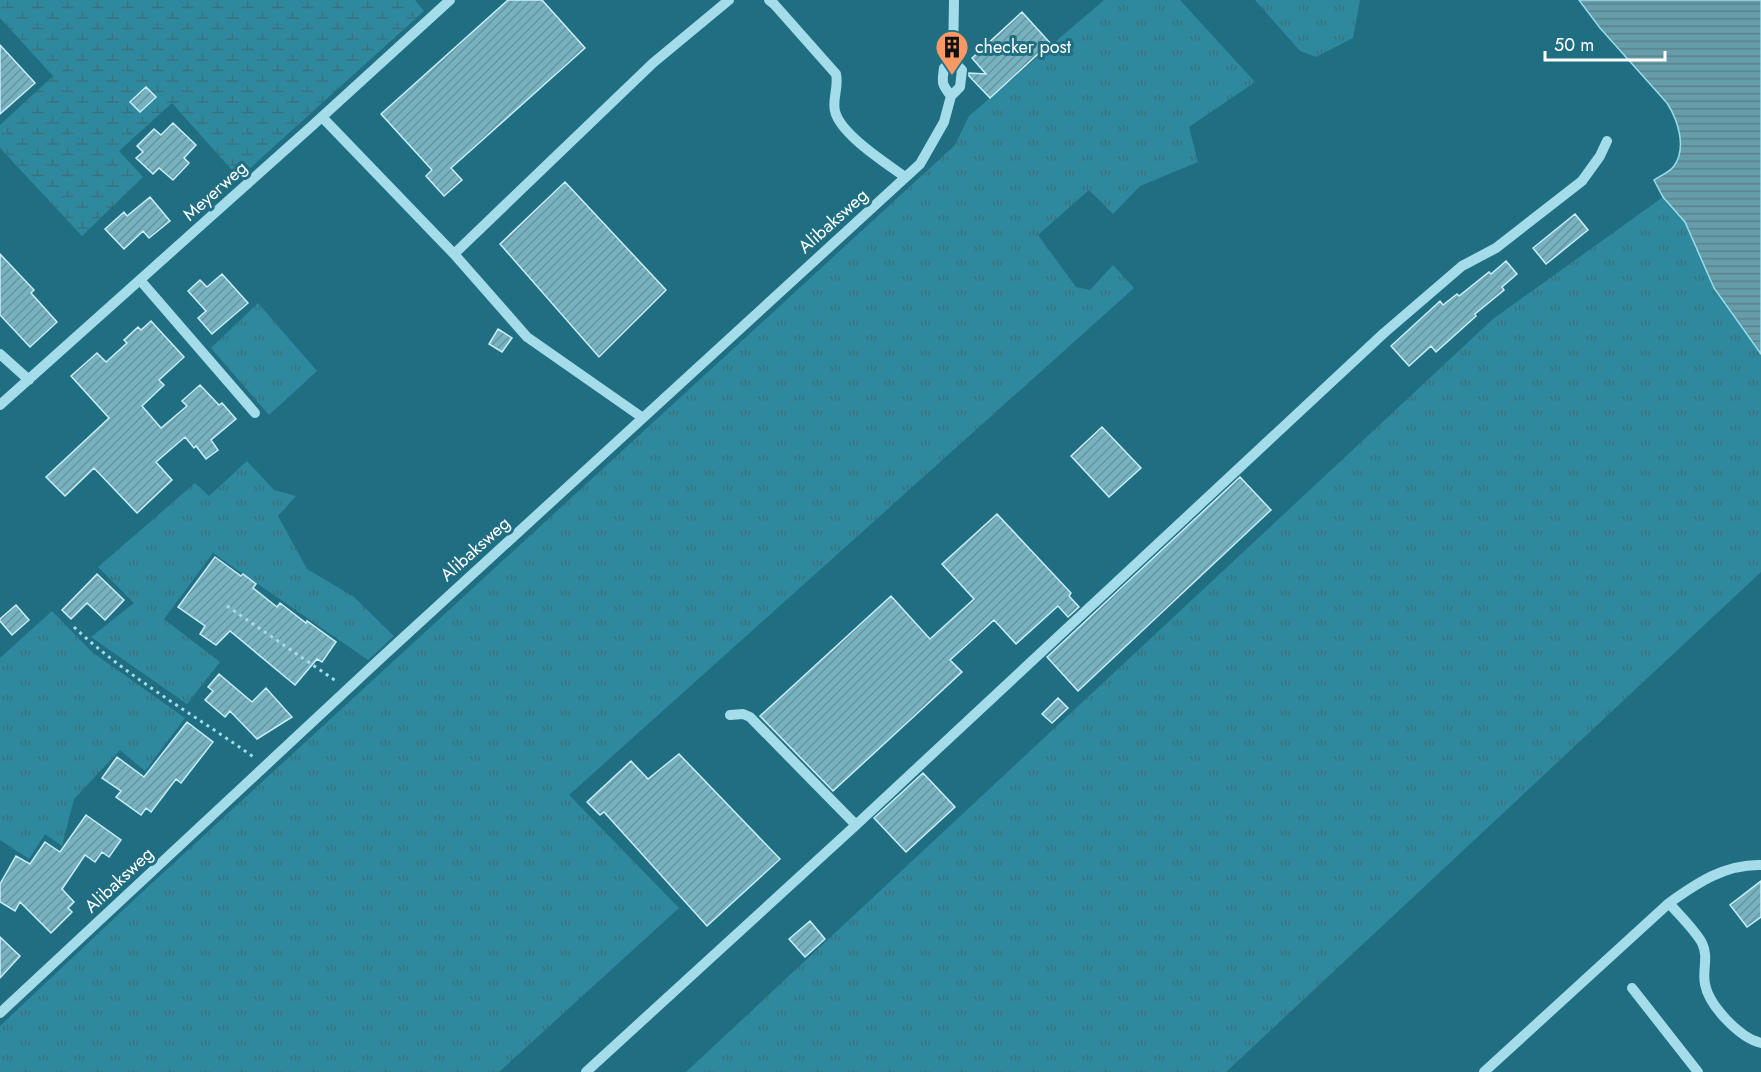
<svg xmlns="http://www.w3.org/2000/svg" width="1761" height="1072" font-family="Jost,sans-serif">
<style>
.grass{fill:url(#grass-tufts)}
.wetland{fill:url(#wetland-marsh)}
.water{fill:url(#water-rules);stroke:#99dcea;stroke-width:1.5}
.building{fill:url(#building-hatch);stroke:#c9eef7;stroke-width:1.5}
.lines{fill:none;stroke-linecap:round;stroke-linejoin:round}
.path{stroke:#a5dce9;stroke-width:3;stroke-dasharray:3 4.5;stroke-linecap:butt}
.minor{stroke:#a5dce9;stroke-width:10}
.labels{text-anchor:middle;stroke-width:6;stroke-linejoin:round;paint-order:stroke}
.poi-label{font-size:18px;fill:#fff;stroke:#1f6e82;text-anchor:start}
.street-label{font-size:18px;fill:#fff;stroke:#1f6e82}
</style>
<defs>
<pattern id="grass-tufts" width="24" height="20" patternUnits="userSpaceOnUse" patternTransform="scale(1.5)"><rect width="24" height="20" fill="#2f899e"/><path d="M3 7l-1-3M5 7V3M7 7l1-3M15 17l-1-3M17 17v-4M19 17l1-3" fill="none" stroke="#3b717d"/></pattern>
<pattern id="wetland-marsh" width="20" height="14" patternUnits="userSpaceOnUse" patternTransform="scale(1.5)"><rect width="20" height="14" fill="#2f899e"/><path d="M1 5h8M5 5V1M11 12h8M15 12V8" fill="none" stroke="#3b717d"/></pattern>
<pattern id="water-rules" width="6" height="5" patternUnits="userSpaceOnUse" patternTransform="scale(1.5)"><rect width="6" height="5" fill="#659daa"/><path d="M0 2.5h6" fill="none" stroke="#5c8189"/></pattern>
<pattern id="building-hatch" width="6" height="6" patternUnits="userSpaceOnUse" patternTransform="scale(1.5)"><rect width="6" height="6" fill="#76b2c0"/><path d="M-1 1l2-2M0 6l6-6M5 7l2-2" fill="none" stroke="#69939d"/></pattern>
</defs>
<rect width="100%" height="100%" fill="#1f6e82"/>
<path class="grass" d="M1104,0H1180L1255,82L1189,127L1198,162L1140,186L1113,214L1089,190L1038,235L1076,287L1090,290L1113,265L1134,288L569,795L679,908L499,1072H0V1026L138,896L955,145L969,116Z
M1255,0H1360L1353,38L1316,57L1300,51Z
M1663,197L1685,222L1714,288L1761,354V572L1226,1072H686L1493,319Z
M258,303L317,371L269,415L211,348Z
M247,461L274,490L296,496L278,516L307,569L354,597L394,636L368,660L213,553L164,619L220,662L187,704L91,637L134,603L98,567L195,483L209,496Z
M52,611L92,652L185,718L145,771L120,750L74,799L62,846L45,834L29,859L0,840V658Z"/>
<path class="wetland" d="M0,0H415L424,11L239,178L172,103L119,151L143,177L82,236L0,148V125L53,76L0,18Z"/>
<path class="water" d="M1579,0H1761V354L1714,288L1685,222L1663,197L1654,180C1660,176 1670,172 1674,166C1687,148 1678,120 1667,103L1600,28Z"/>
<path class="building" d="M508,0H542L585,48L451,168L462,180L444,196L426,176L432,170L381,114Z
M1022,12L1050,43L990,98L969,76V73L986,74L972,58Z
M0,45L35,83L0,114Z
M146,87L156,97L140,112L130,102Z
M173,123L196,145L184,158L189,163L173,180L159,168L153,174L136,158L143,152L137,146L154,129L161,135Z
M565,182L666,290L599,357L500,244Z
M150,197L170,221L149,238L143,231L124,249L105,229L124,212L127,216Z
M1575,214L1588,230L1546,264L1533,248Z
M0,254L34,290L31,293L57,322L30,347L0,315Z
M1506,261L1517,274L1502,287L1504,290L1475,314L1476,316L1436,352L1431,346L1409,366L1391,346L1440,301L1443,305L1457,294L1459,296L1489,272L1491,274Z
M222,274L248,303L212,334L198,318L206,311L188,291L200,280L207,287Z
M151,321L184,357L159,380L164,385L142,406L161,428L187,406L182,401L200,385L219,405L222,403L236,419L211,440L218,450L206,459L196,446L194,448L185,437L156,462L172,480L137,513L94,468L65,496L46,477L109,418L71,376L97,353L106,362L127,343L124,340L138,327L141,330Z
M498,329L512,338L502,352L489,344Z
M1102,427L1141,468L1109,497L1071,456Z
M1240,477L1271,510L1078,691L1047,657Z
M997,514L1071,593L1069,596L1079,607L1068,617L1058,606L1016,644L994,620L950,660L962,672L833,791L760,716L891,596L930,639L974,599L942,564Z
M215,557L241,576L243,574L256,584L253,588L277,607L280,603L306,623L307,621L336,642L322,662L317,659L295,685L230,631L216,645L200,634L205,626L178,607Z
M97,574L124,600L105,620L87,603L71,619L62,610Z
M16,605L29,620L12,635L0,621V619Z
M219,674L252,702L266,688L292,717L257,739L230,711L225,717L205,700L213,691L208,687Z
M1058,698L1068,708L1052,723L1042,714Z
M187,722L213,742L181,783L176,779L151,812L146,808L141,815L116,797L121,791L102,778L117,757L144,777Z
M679,754L780,859L707,926L604,812L600,815L587,802L631,761L648,779Z
M923,773L955,807L906,852L874,818Z
M86,815L121,840L109,857L102,852L95,862L85,855L62,889L74,902L68,908L72,912L51,933L20,902L15,911L0,902V884L16,856L30,864L45,842L60,852Z
M1761,881V917L1747,927L1730,905Z
M810,921L825,939L805,957L789,939Z
M0,937L20,956L0,978Z"/>
<g class="lines">
<path class="path" d="M227,606L336,681
M74,627C128,678 195,715 255,758"/>
<path class="minor" d="M769,0L774,4L836,74C839,87 832,99 835,111C840,134 886,163 905,177
M951,96C941,83 942,83 944,68L953,61
M322,117L454,254L527,337L643,418
M454,254L653,63L729,0
M140,280L255,413
M0,354L29,380
M0,405L313,125L450,0
M730,715L743,714L750,717L856,825
M1669,903C1679,915 1695,930 1702,943C1709,957 1702,970 1705,984C1709,1006 1740,1038 1761,1043
M1632,988L1698,1072
M0,1013L381,658L920,164L944,122L951,96L960,87L962,70L953,61L954,0
M586,1072L856,825L1384,333L1462,266L1496,248L1582,181L1600,156L1607,141
M1484,1072L1669,903C1697,883 1725,864 1761,865"/>
</g>
<defs>
<symbol id="building-pin" viewBox="-11 -11 22 30"><path d="M0 17L-7.5 6A9.5 9.5 0 1 1 7.5 6Z" fill="#f79865" stroke="#1f6e82"/><path d="M-4-6H4V6H1V3H-1V6H-4ZM-2.5-4.3h1.7v1.8h-1.7ZM.8-4.3h1.7v1.8H.8ZM-2.5-1h1.7V.8h-1.7ZM.8-1h1.7V.8H.8Z" fill="#111"/></symbol>
</defs>
<g fill-rule="evenodd">
<use href="#building-pin" x="933" y="28" width="38" height="52"/>
</g>
<g class="labels">
<g class="poi-label">
<text x="975" y="53">checker post</text>
</g>
<g class="street-label">
<text transform="translate(215 191) rotate(-42)" y="6">Meyerweg</text>
<text transform="translate(833 221) rotate(-42)" y="6">Alibaksweg</text>
<text transform="translate(475 549) rotate(-42)" y="6">Alibaksweg</text>
<text transform="translate(119 880) rotate(-43)" y="6">Alibaksweg</text>
</g>
</g>
<path d="M1545 51v9h120v-9" fill="none" stroke="#ffffff" stroke-width="3"/>
<text x="1554" y="51" font-size="18" fill="#ffffff" stroke="#1f6e82" stroke-width="4.5" paint-order="stroke">50 m</text>
</svg>
